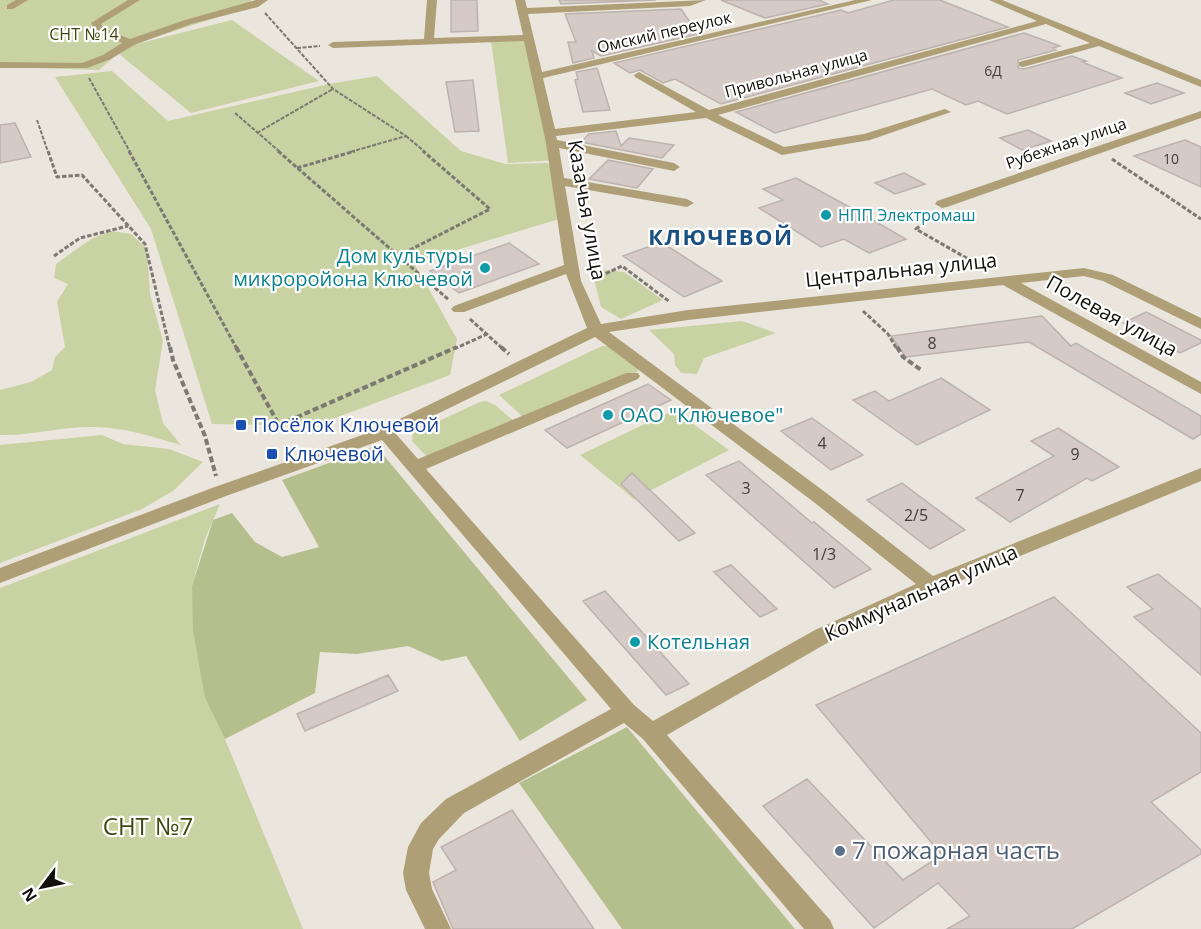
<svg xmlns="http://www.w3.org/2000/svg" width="1201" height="929" font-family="'Open Sans',sans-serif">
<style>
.green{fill:#c8d2a2}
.forest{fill:#b5bf8d}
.building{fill:#d5cac6;stroke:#bcb2ae;stroke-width:1.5}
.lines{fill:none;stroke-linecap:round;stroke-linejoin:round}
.path-far2{stroke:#7c7872;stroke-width:2;stroke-dasharray:4 1.5;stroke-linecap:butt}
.path-far1{stroke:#7c7872;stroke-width:3;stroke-dasharray:4.5 2;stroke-linecap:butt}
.path{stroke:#7c7872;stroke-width:4;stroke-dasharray:6 3;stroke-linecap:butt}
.minor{fill:#af9f77;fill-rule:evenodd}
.culture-dot{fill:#0f9aa8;stroke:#fff;stroke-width:2}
.transit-dot{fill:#1a4fb4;stroke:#fff;stroke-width:2}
.service-dot{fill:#5c6f8a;stroke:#fff;stroke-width:2}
.labels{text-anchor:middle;stroke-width:4.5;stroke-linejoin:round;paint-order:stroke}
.far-number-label{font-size:14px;fill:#433e3b}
.far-street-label{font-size:16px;fill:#12100d;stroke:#fff}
.far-park-label{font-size:16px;fill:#40480f;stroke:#fff}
.far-culture-label{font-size:16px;fill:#0d838f;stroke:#fff;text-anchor:start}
.number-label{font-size:16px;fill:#433e3b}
.street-label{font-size:20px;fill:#12100d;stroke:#fff}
.culture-label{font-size:20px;fill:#0d838f;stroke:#fff;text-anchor:start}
.transit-label{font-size:20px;fill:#164399;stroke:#fff;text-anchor:start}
.far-district-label{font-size:22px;font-weight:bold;letter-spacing:1.5px;fill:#1a4f81;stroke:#fff}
.near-park-label{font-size:24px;fill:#40480f;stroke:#fff}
.near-service-label{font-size:24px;fill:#4e5e75;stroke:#fff;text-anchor:start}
</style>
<rect width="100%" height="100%" fill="#ebe6dd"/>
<path class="green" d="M0,0H251L252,6L125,47L232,20L319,81L191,113L118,53L99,70L0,67Z
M531,39L556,160L508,163L491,41Z
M112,71L168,121L329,84L377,76L461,151L505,164L548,163L559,181V219L414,263L457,339L450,375L314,426L212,424L151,229L55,77Z
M111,231L131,234L147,249L150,294L163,341L155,390L163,423L181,445C152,437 124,427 94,427C62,426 32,436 0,435V390L31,382L52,370L55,357L65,347L57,302L68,284L54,278L56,264L91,239Z
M595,269L624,272L663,300L621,319L601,307L594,279Z
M742,321L776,333L704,358L697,374L681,373L675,365L674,354L649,330Z
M602,346H611L639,369L636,373L524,418L499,395Z
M486,401L495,405L514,421L431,461L412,441L413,433L480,402Z
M674,410L729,450L634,499L580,455Z
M102,435L123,444L169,449L203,462L173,491L142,509L0,563V445Z
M220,504L205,539L192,586L205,698L225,739L303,929H0V588Z"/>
<path class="forest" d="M376,446L587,700L520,741L466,656L442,661L408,646L357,654L320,652L315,693L225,739L205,698L193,630L192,586L213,520L232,513L255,542L282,557L319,547L282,480Z
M627,727L795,929H622L519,783Z"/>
<path class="building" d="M451,0H477L478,31L451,32Z
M559,0H656L561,4Z
M721,0H819L828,4L765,18Z
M894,0H940L1008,27L721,104L675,79L663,83L640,70L630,73L614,63L841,10L848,13Z
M681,9L698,34L601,56L592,51L594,58L573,63L568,42H576L565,14Z
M1024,33L1060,46L1053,48L1056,50L1018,60V68L1024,69L1072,56L1086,61L1082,62L1122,78L1007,114L978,101L966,105L932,89L775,133L736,112Z
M597,68L610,110L583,112L575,80L578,79L576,72Z
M473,80L479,131L455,132L446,82Z
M1157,83L1184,93L1151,104L1125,93Z
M15,123L31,157L0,163V125Z
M1028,130L1051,141L1022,150L1000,138Z
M616,131L621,146L629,138L674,145L662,158L581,142L589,134Z
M1185,140L1201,147V187L1134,156Z
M608,160L653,169L637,188L589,179Z
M904,173L925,184L895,194L875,183Z
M796,178L857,211L906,239L869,253L844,239L821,247L759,208L783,200L763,189Z
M661,242L722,281L684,297L623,256Z
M509,243L539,264L459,293L430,271Z
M1146,312L1201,340V343L1180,353L1123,323Z
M1042,316L1071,346L1076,343L1201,416V434L1193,439L1029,342L906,357L891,336Z
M941,378L990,410L917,445L853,400L875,391L889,401Z
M648,384L671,400L567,448L545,430Z
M812,418L863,455L831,470L781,431Z
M1058,428L1119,467L1092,481L1087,478L1010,522L976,498L1054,456L1031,441Z
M739,461L812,523L814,522L871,569L834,588L706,475Z
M632,473L695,533L679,541L621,484Z
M902,483L930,504L965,530L930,549L867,500Z
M731,565L777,609L760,617L714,572Z
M1158,574L1201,609V675L1134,617L1153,609L1127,587Z
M605,591L689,684L666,695L583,601Z
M1054,597L1201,733V772L1151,802L1201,850V854L1072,929H947L970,916L938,883L874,928L763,806L807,779L903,880L942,855L816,705Z
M388,675L398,691L305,731L297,714Z
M512,810L594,929H453L433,882L456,870L441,847Z"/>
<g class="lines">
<path class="path-far2" d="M265,13L333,89L406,136L350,152
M297,48L320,46
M89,78L130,152
M235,113L280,152
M37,120L48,152
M257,133L333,89
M406,136L425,152"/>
<path class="path-far1" d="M48,151L57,177L82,175L145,244L170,349
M129,151L237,349
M278,151L449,300
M1112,159L1201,219
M297,168L355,151
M935,215L916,229L982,267
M54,256L80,238L128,226
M398,256L490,209L423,151
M594,279L622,266L670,302
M863,311L888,334L897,349
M470,319L503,349
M454,349L487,334"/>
<path class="path" d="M170,347L173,360L205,436L216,476
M236,347L279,425L457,347
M501,347L509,354
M897,347L903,357L921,370"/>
<path class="minor" d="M16,0H28L13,9H7V5Z
M128,0H140L101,24L103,28L130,39L185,20L256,0H268L258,7L191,24L134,45L111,59L87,68H0V62L82,63L103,55L122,43L95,32L91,23Z
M427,0H437L434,38L523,35L515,0H525L527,8L706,0L690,6L528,14L542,72L855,0H872L543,78L555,129L696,112L635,77L634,75L639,72L709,110L1037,21L989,0H1002L1201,80V87L1099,46L1023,67L1019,66V62L1090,43L1046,24L718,115L784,147L864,134L945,109L951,112L870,140L782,155L706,118L556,136L557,140L674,163L680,167L674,171L559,148L564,178L687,199L694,203L687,207L565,186L581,281L601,324L688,310L1084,268L1113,275L1201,318V329L1103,281L1084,276L1021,283L1201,382V394L1003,285L688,320L609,332L829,495L933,576L1201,468V481L938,590L829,642L667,735L830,920L834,929H804L643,739L624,723L464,813L439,839L433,849L429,873L432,889L451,929H425L406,890L403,873L408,847L421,823L446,799L611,709L382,440L226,496L0,583V568L212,488L379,429L587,328L566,274L464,312H454L451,309L454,306L564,265L546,143L524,41L333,48L328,45L333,42L424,39ZM595,337L815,503L916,584L815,630L653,721L634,705L426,469L638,379L640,376L638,373H626L418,459L396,434Z
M1201,111V118L947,207L942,208L935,204L937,201Z"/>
</g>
<g class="culture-dot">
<circle cx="826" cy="215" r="6"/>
<circle cx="485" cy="268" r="6"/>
<circle cx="608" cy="415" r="6"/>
<circle cx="635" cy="642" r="6"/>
</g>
<g class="transit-dot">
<rect x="235" y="419" width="12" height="12" rx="3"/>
<rect x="266" y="448" width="12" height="12" rx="3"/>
</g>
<circle class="service-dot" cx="840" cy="851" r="6"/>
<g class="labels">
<g class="far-number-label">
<text x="993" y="76">6Д</text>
<text x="1171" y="164">10</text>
</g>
<g class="far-street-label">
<text transform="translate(664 32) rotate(-13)" y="6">Омский переулок</text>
<text transform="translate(796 73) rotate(-15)" y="6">Привольная улица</text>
<text transform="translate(1066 143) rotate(-19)" y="6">Рубежная улица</text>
</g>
<g class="far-park-label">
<text x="84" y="40">СНТ №14</text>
</g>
<g class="far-culture-label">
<text x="838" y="221">НПП Электромаш</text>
</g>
<g class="number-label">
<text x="932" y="349">8</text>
<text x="822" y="449">4</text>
<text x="1075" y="460">9</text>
<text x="746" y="494">3</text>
<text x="1020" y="501">7</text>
<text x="916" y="521">2/5</text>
<text x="824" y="560">1/3</text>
</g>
<g class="street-label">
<text transform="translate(587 210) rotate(80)" y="7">Казачья улица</text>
<text transform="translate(901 270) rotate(-6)" y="7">Центральная улица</text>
<text transform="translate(1112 316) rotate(29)" y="7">Полевая улица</text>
<text transform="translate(921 593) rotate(-24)" y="7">Коммунальная улица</text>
</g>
<g class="culture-label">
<text x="473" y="263" text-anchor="end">Дом культуры<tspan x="473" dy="23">микроройона Ключевой</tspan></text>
<text x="620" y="422">ОАО "Ключевое"</text>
<text x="647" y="649">Котельная</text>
</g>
<g class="transit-label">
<text x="253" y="432">Посёлок Ключевой</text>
<text x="284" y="461">Ключевой</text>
</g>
<g class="far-district-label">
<text x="721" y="245">КЛЮЧЕВОЙ</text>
</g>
<g class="near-park-label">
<text x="148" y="835">СНТ №7</text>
</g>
<g class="near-service-label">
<text x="852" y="859">7 пожарная часть</text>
</g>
</g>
<g transform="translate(42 887) rotate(238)" stroke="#ffffff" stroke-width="4.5" paint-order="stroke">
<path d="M0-4.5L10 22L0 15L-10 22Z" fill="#12100d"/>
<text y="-9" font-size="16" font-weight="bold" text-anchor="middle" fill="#12100d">N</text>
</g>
</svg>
